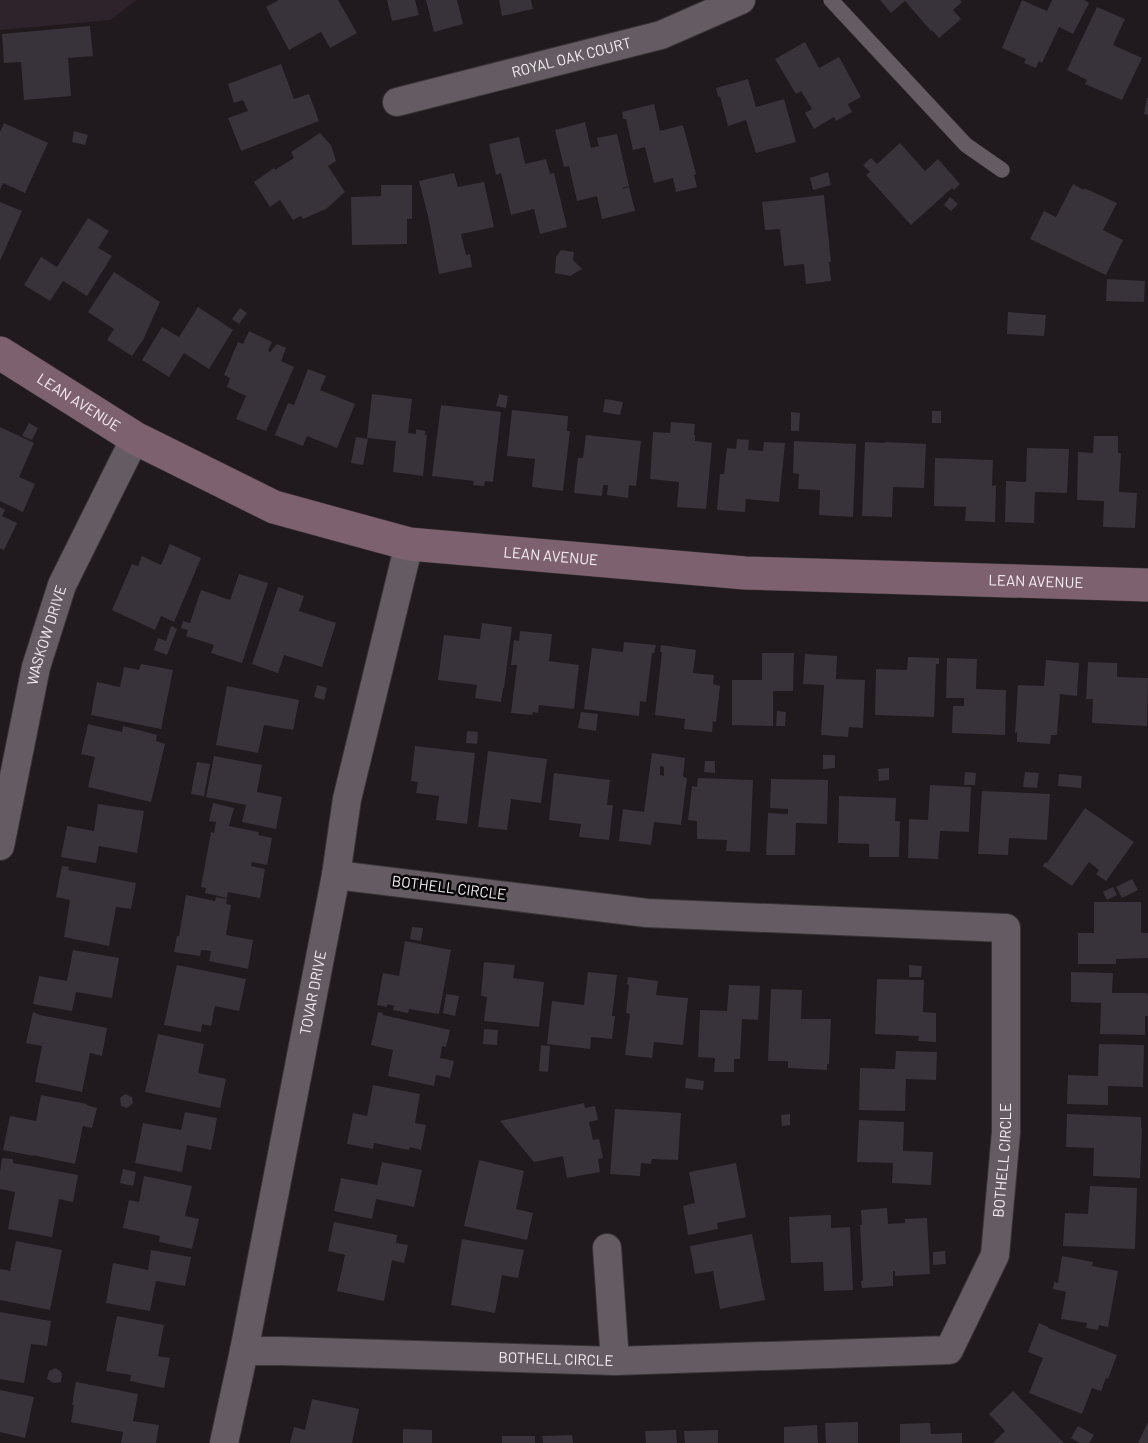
<svg xmlns="http://www.w3.org/2000/svg" width="1148" height="1443" font-family="Barlow,sans-serif">
<style>
.built{fill:#2e222b}
.building{fill:#38333a;fill-rule:evenodd}
.lines{fill:none;stroke-linecap:round;stroke-linejoin:round}
.lane-casing{stroke:#393438;stroke-width:16}
.street-casing{stroke:#393438;stroke-width:30}
.secondary-casing{stroke:#393438;stroke-width:34}
.lane{stroke:#645c62;stroke-width:15}
.street{stroke:#645c62;stroke-width:28}
.secondary{stroke:#7e616e;stroke-width:33}
.labels{text-anchor:middle;stroke-width:5;stroke-linejoin:round;paint-order:stroke}
.street-label{font-size:15px;fill:#f7f2f6;stroke:#080607}
</style>
<rect width="100%" height="100%" fill="#20191e"/>
<path class="built" d="M0,0H137L110,20L0,30Z"/>
<path class="building" d="M279,0H338L357,33L330,48L321,32L289,50L266,7Z
M387,0H415L419,15L392,21Z
M426,0H457L463,24L434,32Z
M499,0H531L533,9L502,16Z
M880,0H960L962,2L953,10L961,19L939,38L932,30L931,31L905,1L891,13Z
M1022,0L1047,11L1052,0H1084L1089,3L1073,34L1059,27L1042,63L1039,61L1036,68L1024,63L1026,59L1002,48Z
M1097,7L1125,19L1113,45L1142,58L1122,100L1085,84L1087,80L1067,70Z
M90,26L93,56L68,58L71,96L24,100L21,62L4,63L2,34Z
M805,42L819,68L839,57L861,97L848,104L852,112L836,121L834,117L814,129L805,113L812,109L801,91L796,94L775,59Z
M281,64L294,99L309,94L319,121L241,151L228,118L248,111L243,100L234,103L228,84Z
M748,79L756,107L784,99L796,142L756,153L746,120L728,126L720,96L718,97L716,88Z
M1147,98H1148V115L1144,114Z
M654,104L660,131L683,125L696,174L694,175L697,187L676,192L673,178L654,183L645,147L633,150L626,119H623L622,112Z
M585,122L591,148L599,146L597,138L617,134L629,186L622,188V189L629,187L635,211L602,219L597,196L577,201L569,166L564,167L555,130Z
M4,123L48,143L25,193L3,183L0,190V132Z
M74,131L88,135L85,145L72,142Z
M320,133L331,145L336,161L328,166L345,192L326,209L303,219L301,216L293,220L280,200L270,207L254,182L274,168L275,170L294,158L291,152Z
M519,137L525,164L546,159L550,174L554,173L567,227L540,234L534,209L511,215L501,173L496,175L489,144Z
M900,143L925,171L938,159L960,184L954,190L952,188L911,225L866,175L870,172L863,165L871,158L877,164Z
M828,172L831,185L813,190L810,178Z
M454,173L458,187L484,182L494,227L461,234L466,255L470,254L472,267L439,274L428,216L419,181Z
M1073,184L1084,190V188L1117,203L1103,230L1123,240L1106,275L1030,239L1044,211L1056,217Z
M381,185H412V219H407V244L352,245L351,197L381,196Z
M824,195L831,262H829L831,281L806,284L804,264L784,266L780,229L765,230L762,202Z
M950,197L958,204L951,211L944,205Z
M0,202L22,211L0,261Z
M88,218L109,231L98,248L112,256L87,296L63,281L50,301L24,285L41,257L57,267Z
M561,250L574,252L573,260L582,269L570,276L555,273L556,257Z
M114,272L160,302L143,340L132,356L107,340L114,329L88,312Z
M1107,279L1145,281L1144,302L1106,301Z
M198,307L233,330L209,369L184,353L169,377L142,360L162,327L179,337Z
M240,308L247,313L239,324L232,319Z
M1008,312L1046,315L1044,336L1007,334Z
M249,331L272,342L268,351L270,352L277,344L286,348L281,361L294,367L266,431L236,419L246,396L227,387L230,378L224,375L238,342L243,344Z
M308,369L326,376L320,390L355,404L337,448L307,436L303,446L275,435L288,403L294,405Z
M372,394L412,399L408,433L416,434V429L425,431V435H427L423,476L393,472L396,441L367,438Z
M499,394L508,396L506,408L496,406Z
M605,399L623,402L620,415L603,412Z
M441,405L501,412L493,482L485,481L484,486L473,485L474,481L432,476Z
M512,410L568,416L567,431H570L563,491L532,487L535,459L507,456Z
M932,411H941V423H932Z
M791,412L800,413L799,431H791Z
M671,422L695,424L694,435H695V441L712,443L706,509L677,507L679,482L650,479L653,432L670,433Z
M29,423L38,428L32,440L22,436Z
M0,427L34,443L19,477L35,484L23,512L0,501Z
M586,435L641,441L636,486L629,485L628,498L607,495L608,485H603L602,496L574,493L578,458H583Z
M1094,436H1118V453H1121L1119,492L1137,493L1135,528L1103,527L1104,501L1077,500L1078,452L1093,453Z
M356,437L368,439L363,465L351,463Z
M737,439L749,440L748,450L763,451L764,442L785,443L779,502L746,499L745,512L717,510L720,474H724L727,448L736,449Z
M794,441L856,444L853,517L819,515L820,490L798,489L799,474L793,473Z
M865,442L885,443V442L926,444L924,488L893,487L892,517L862,516Z
M1027,448L1069,449L1067,493L1035,492L1034,523L1005,522L1006,481L1026,482Z
M935,458L993,460L992,486L996,485L995,522L965,521L966,507L934,506Z
M0,507L5,510L2,516L17,523L4,550L0,548Z
M170,544L201,558L174,622L161,616L155,630L112,610L132,564L138,566L142,556L161,565Z
M239,574L268,583L242,663L211,653L214,645L186,636L188,630L181,628L183,621L190,623L201,590L230,600Z
M278,587L304,596L299,611L336,623L322,667L284,655L278,673L252,664Z
M482,623L512,627L504,688H503L501,702L475,698L477,685L438,680L444,635L480,639Z
M171,626L177,629L167,655L154,650L158,638L166,641Z
M520,631L552,634L549,661L579,665L574,709L539,705L538,713L533,712L532,715L511,713L517,665H511L514,640L519,641Z
M624,642L656,645L654,653H652L646,702L640,701L639,716L584,709L592,648L623,652Z
M661,645L696,650L693,673L714,675L713,684L720,686L716,722L713,721L712,732L684,729L685,719L655,715L662,652H660Z
M762,653H794L793,691H773V726L732,725V680H762Z
M805,654L837,656L836,679L865,680L863,728L849,727L848,737L821,735L824,685L803,684Z
M908,657L939,658V664H936L934,717L875,715L876,669L907,670Z
M947,658L977,659L976,689L1006,690L1005,735L952,733L953,706H964V698H946Z
M1046,660L1079,663L1077,696L1060,694L1057,735H1051L1050,744L1017,742V732L1015,733L1018,685L1044,686Z
M1088,662L1117,663V677L1148,678L1147,726L1092,723L1093,699H1086Z
M141,664L173,670L161,729L91,715L97,682L120,687L124,667L139,670Z
M317,685L327,688L324,700L314,697Z
M227,686L299,700L293,730L264,725L258,753L216,745Z
M777,711L786,712L785,726H776Z
M581,712L598,714L596,731L578,728Z
M88,724L122,732L123,726L157,735L156,741L165,744L151,802L88,787L95,757L81,754Z
M467,731L478,732L477,744L466,743Z
M415,746L475,753L467,824L436,820L439,796L416,793L418,782L411,781Z
M488,751L547,759L541,803L511,799L507,830L478,827Z
M652,753L685,758L683,777L687,778L681,825L654,822L651,845L619,841L623,809L644,812ZM660,766L664,767V776L660,775Z
M823,755H835V768L823,769Z
M214,756L262,765L257,792L282,797L276,829L242,822L246,805L206,797Z
M705,761H715V773L704,772Z
M197,762L210,764L204,796L191,794Z
M889,768V780L879,781L878,769Z
M965,772L976,773L975,785H964Z
M1025,772L1039,773L1037,788L1023,787Z
M554,773L610,780L607,805H613L609,840L579,837L581,824L549,820Z
M1059,774L1082,776L1081,788L1058,786Z
M698,778L753,780L750,852L726,851L727,840L697,839V821L688,820L692,786L697,787Z
M771,779L828,780L827,824L796,823L795,855H766L768,813L788,814V809L770,808Z
M930,785L971,787L969,832L940,831L938,859L908,858L909,819L928,820Z
M982,791L1050,794L1047,840L1009,838L1008,855L978,854Z
M839,796L896,798L895,821H900L899,857H869V844L838,843Z
M213,803L234,808L229,826L259,832L258,835L272,838L267,865L252,862L251,866L265,869L260,898L228,892L227,898L205,893L206,888L201,887L211,832L214,833L216,822L209,821Z
M98,804L144,811L137,853L99,846L96,863L61,857L67,826L94,831Z
M1085,808L1134,842L1106,881L1096,874L1099,870L1089,862L1072,886L1043,866L1045,862L1047,863Z
M62,866L69,867L68,870L136,883L131,909L116,907L109,946L64,937L70,900L56,897Z
M1132,879L1138,890L1122,898L1116,887Z
M1113,887L1117,895L1107,900L1103,892Z
M186,895L215,901L216,897L227,899L226,904L231,905L226,935L253,940L248,969L209,961L211,951L201,950L200,956L174,952L177,936H179Z
M1094,902H1141V933H1148V958L1116,959V964H1078V933H1094Z
M412,927L423,928L421,941L410,939Z
M405,941L451,950L439,1014L409,1009L408,1013L393,1010L394,1006L387,1004V1007L377,1005L383,973L399,976Z
M73,950L119,958L112,998L76,992L72,1011L33,1004L39,976L67,981Z
M484,962L515,965L513,978L544,982L539,1027L484,1021L487,997L481,996Z
M177,965L246,979L239,1011L215,1006L211,1026L202,1024L201,1032L164,1025Z
M909,965L922,966L921,977H909Z
M588,972L617,975L612,1016H615L612,1039L591,1037L590,1049L547,1044L552,1001L584,1005Z
M1071,972L1113,973L1112,993H1146L1148,995V1016H1145V1035L1100,1034L1101,1003L1071,1002Z
M628,977L658,981L656,995L688,998L683,1045L654,1042L652,1058L625,1055L630,1014L626,1013L629,985L627,984Z
M877,979L924,980L923,1012L936,1013V1042L918,1041L919,1036L875,1034Z
M729,985L760,986L758,1020L742,1019L740,1059H734V1072H714L715,1058L698,1057L700,1010L727,1011Z
M771,989L802,990L801,1019H831L829,1064H827V1070L788,1068V1061H768Z
M446,994L459,996L455,1016L443,1013Z
M33,1012L40,1015L107,1028L102,1056L90,1053L82,1092L35,1082L42,1046L26,1043Z
M378,1012L383,1013V1015L450,1030L446,1047L442,1046L440,1058L454,1061L450,1078L436,1075L434,1086L388,1076L393,1050L371,1045Z
M484,1029L498,1030L497,1045L483,1044Z
M158,1034L204,1044L198,1073L226,1079L220,1108L145,1092Z
M1099,1044L1144,1045L1143,1087L1108,1086V1105L1067,1104L1068,1075L1098,1076Z
M541,1045L550,1046L548,1072L539,1071Z
M896,1051L937,1052L936,1080L906,1079L905,1111L859,1110L860,1068L895,1069Z
M686,1078L704,1081L703,1090L685,1088Z
M373,1085L420,1094L415,1123L426,1125L421,1150L410,1147L409,1150L374,1143L373,1149L347,1144L353,1113L367,1116Z
M125,1094L132,1097L133,1103L127,1108L121,1106L120,1098Z
M41,1095L87,1104L86,1105L97,1108L92,1128L83,1126L75,1164L33,1155V1156L3,1150L10,1116L36,1121Z
M584,1103L585,1108L595,1106L598,1120L589,1122L593,1140L599,1139L603,1158L598,1159L600,1172L567,1178L563,1156L534,1162L500,1121Z
M615,1109L681,1113L678,1160L652,1159L651,1164L641,1163L640,1176L610,1174Z
M185,1112L217,1118L211,1150L187,1145L182,1172L135,1163L143,1123L181,1130Z
M790,1114V1125L782,1126L781,1115Z
M1067,1114L1141,1117V1128H1142L1140,1178L1093,1176L1094,1148L1066,1147Z
M859,1120L904,1122L903,1151L933,1152L931,1185L892,1183L893,1163L857,1162Z
M2,1158L13,1159V1163L78,1175L73,1202L59,1199L52,1237L8,1229L15,1192L0,1189V1172Z
M479,1160L524,1171L516,1209L533,1213L527,1240L464,1226Z
M382,1162L422,1170L414,1207L376,1199L372,1219L334,1211L341,1178L377,1185Z
M736,1163L746,1217L717,1223L718,1229L688,1235L683,1206L695,1203L689,1172Z
M123,1169L136,1172L133,1186L120,1183Z
M144,1176L192,1186L185,1216L199,1219L192,1249L159,1242L160,1236L123,1228L129,1200L139,1202Z
M1090,1186L1137,1188L1135,1249L1063,1246L1065,1213L1088,1214Z
M887,1208L888,1224L905,1223V1219L927,1218L930,1274L895,1276V1271H893V1286L862,1288L861,1281H863L860,1225H862L861,1210Z
M831,1215V1228L850,1227L853,1290L824,1291L823,1262L791,1263L789,1217Z
M334,1222L397,1235L396,1243L408,1245L404,1263L392,1260L384,1301L337,1291L345,1255L328,1251Z
M752,1234L765,1300L720,1309L713,1271L695,1274L690,1246Z
M462,1239L524,1250L518,1278L502,1275L495,1313L451,1305Z
M16,1241L62,1250L50,1310L0,1300V1269L10,1271Z
M151,1250L191,1257L185,1286L156,1281L150,1311L106,1303L113,1263L148,1270Z
M945,1251L946,1264L933,1265V1252Z
M1062,1256L1093,1262L1092,1266L1118,1271L1108,1327L1099,1325L1098,1330L1086,1328L1087,1323L1061,1319L1066,1292L1053,1289L1054,1282L1058,1283Z
M0,1312L51,1321L47,1346L31,1344L24,1383L0,1379Z
M117,1316L164,1325L158,1356L170,1358L164,1388L130,1381L131,1375L106,1371Z
M1039,1323L1048,1327V1328L1117,1355L1108,1379L1106,1378L1101,1391L1092,1388L1082,1414L1029,1393L1043,1358L1028,1352Z
M56,1368L62,1373L61,1382L54,1383L47,1379L49,1371Z
M76,1382L138,1394L133,1421L159,1425L156,1443H121L123,1432L71,1422L74,1405H72Z
M0,1390L34,1397L25,1438L0,1432Z
M1013,1391L1064,1443H993L1005,1431L989,1414Z
M312,1399L359,1409L352,1443H290L294,1427L305,1430Z
M858,1422V1443H826L825,1423Z
M1148,1422V1443H1138Z
M930,1423L931,1434L962,1433V1443H900V1424Z
M817,1425L818,1443H784V1427Z
M1078,1426L1094,1435L1089,1443H1080L1071,1438Z
M403,1429L432,1430V1443H403Z
M676,1430L677,1443H646L645,1431Z
M718,1430V1443H685L684,1431Z
M572,1435L573,1443H543L542,1436Z
M502,1436H535V1443H502Z"/>
<g class="lines">
<defs>
<path id="lane" d="M831,0L966,145L1002,170"/>
<g id="street">
<path id="s1" d="M397,102L661,35L741,0"/>
<path id="s2" d="M0,846L36,667L62,585L135,438"/>
<path d="M607,1248L615,1361"/>
<path id="s3" d="M244,1351H281L615,1361L949,1350L995,1255L1006,1132V928L647,913L336,875"/>
<path id="s4" d="M224,1443L244,1351L336,875L347,799L409,544"/>
</g>
<g id="secondary">
<path id="s5" d="M0,353L135,438L274,507L409,544L745,573L1148,585"/>
</g>
</defs>
<use href="#lane" class="lane-casing"/>
<use href="#street" class="street-casing"/>
<use href="#secondary" class="secondary-casing"/>
<use href="#lane" class="lane"/>
<use href="#street" class="street"/>
<use href="#secondary" class="secondary"/>
</g>
<g class="labels">
<g class="street-label">
<text dy="5" stroke="none"><textPath href="#s1" startOffset="180">ROYAL OAK COURT</textPath></text>
<text dy="5" stroke="none"><textPath href="#s5" startOffset="93">LEAN AVENUE</textPath></text>
<text dy="5" stroke="none"><textPath href="#s5" startOffset="597">LEAN AVENUE</textPath></text>
<text dy="5" stroke="none"><textPath href="#s5" startOffset="1083">LEAN AVENUE</textPath></text>
<text dy="5" stroke="none"><textPath href="#s2" startOffset="216">WASKOW DRIVE</textPath></text>
<text transform="translate(449 888) rotate(7)" y="5">BOTHELL CIRCLE</text>
<text dy="5" stroke="none"><textPath href="#s4" startOffset="459">TOVAR DRIVE</textPath></text>
<text dy="5" stroke="none"><textPath href="#s3" startOffset="906">BOTHELL CIRCLE</textPath></text>
<text dy="5" stroke="none"><textPath href="#s3" startOffset="312">BOTHELL CIRCLE</textPath></text>
</g>
</g>
</svg>
